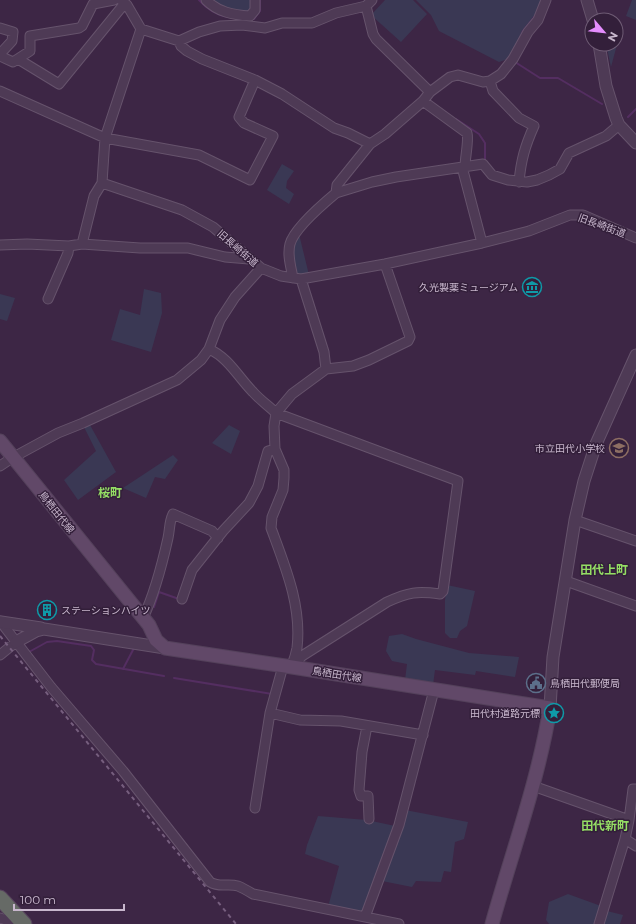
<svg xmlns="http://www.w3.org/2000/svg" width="636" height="924" font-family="Montserrat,'Noto Sans JP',sans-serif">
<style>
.green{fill:#3a3854}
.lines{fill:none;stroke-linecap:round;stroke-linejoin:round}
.stream{stroke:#542e61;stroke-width:2}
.minor-casing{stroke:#66536c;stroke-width:11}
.tertiary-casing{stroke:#66536c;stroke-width:13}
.secondary-casing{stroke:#54415b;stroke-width:15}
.trunk-casing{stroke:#56425c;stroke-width:17}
.minor{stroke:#4e3a55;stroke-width:9}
.tertiary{stroke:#4e3a55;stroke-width:11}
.secondary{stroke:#614868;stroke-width:13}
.trunk{stroke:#666a66;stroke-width:15}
.rail{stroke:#765e7e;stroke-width:2;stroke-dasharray:4 4;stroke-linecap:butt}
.labels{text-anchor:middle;stroke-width:3;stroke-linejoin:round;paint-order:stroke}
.street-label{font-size:10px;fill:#c9b8ce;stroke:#331f3a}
.poi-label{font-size:10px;fill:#c9b8ce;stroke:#331f3a;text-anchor:end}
.quarter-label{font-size:12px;font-weight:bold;fill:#94dd64;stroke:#331f3a}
</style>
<rect width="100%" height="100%" fill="#3d2645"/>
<path class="green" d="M209,0H252V9L248,14L224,10Z
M385,0H413L427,14L401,42L371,15Z
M416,0H541L536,14L524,30L508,59L499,62L439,31L431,15Z
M632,0H636V20L626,16Z
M616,23L622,26L611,67L606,44H616Z
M282,164L294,171L287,181L286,188L294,194L289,204L267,190Z
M299,234L309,275H295L291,254Z
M144,289L161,293L162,313L151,352L111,340L120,309L140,315Z
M0,294L15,298L7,321L0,319Z
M90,425L116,472L78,500L64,480L96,451L84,427Z
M229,425L240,431L231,454L212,443Z
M173,455L178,460L165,479L155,477L146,498L123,488Z
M447,585L475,591L467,626L460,631L457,638H450L445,633V600Z
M402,634L416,639L469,653L519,657L515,677L476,671L475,675L435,670L433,685L405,680L407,664L392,661L386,651L389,636Z
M405,810L468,822L464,839L455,842L451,872L444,871L441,882L416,881L412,887L382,881Z
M318,816L367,820L395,826L362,914L328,907L339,866L305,854L307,845Z
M568,894L601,906L607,911L623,915L620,924H549L546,920L549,902Z"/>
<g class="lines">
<path class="stream" d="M199,0C207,9 216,15 228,17
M252,19H254L260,11V0
M519,40L523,31L535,16
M515,63V62L540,78H558L602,104
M628,117L636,109
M456,119L479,134L485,143V162
M154,607L159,592L179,599
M29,652L47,642L57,641L91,646L94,650L92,660L96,664L164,676
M123,669L134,648
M174,678L272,694"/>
<defs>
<path id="minor" d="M206,0C218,12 233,15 250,16L255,10V0
M366,6L373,34L376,39L430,92
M0,28L13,32L12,41L0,54
M141,29L179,41L181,46L187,51L202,59L255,80L282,94L334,128L348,133L370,144
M179,41L199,32L220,26L242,25L265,28L282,23H312L336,13L366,6L372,0
M0,56L13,62L30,51V36L79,28L82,26L93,4L114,0
M18,59L59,84L125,3
M490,81L493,91L519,118L534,126C525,146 521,160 519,182
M0,91L105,138L199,155L250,180L273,136L244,123L239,117L255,80
M423,101L467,133C469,141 465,157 465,167
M462,167L482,243
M102,183L182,210L213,227L261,268L281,276L301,279L385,264L482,243L529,231L570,215H583L636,238
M336,193L372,182L396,177L483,164L492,175L508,180L527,182L537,180L549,175L560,169L569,153L606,136L619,125
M82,244L94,196L102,183L105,138L141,29L127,5L121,0
M0,245L27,244L69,246L82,244L140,248H188L225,257L249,259
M293,278C291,267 287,255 290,244C294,229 324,203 336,193L337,185L370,144L385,134L423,101L430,92L450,77L458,75L483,82L490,81L501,74L513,59L528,32L538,20L546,0
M48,299L68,253L69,246
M209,349C229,358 238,377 253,392C260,400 269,406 276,413L458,481L443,591L440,594C417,591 409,592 387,602L302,656L292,667
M326,369L353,366L369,360L408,341L410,337L385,264
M0,466L12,458L58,433L83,423L177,380L201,360L209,349L220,320L235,297L261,268
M575,520L636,541
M566,581L636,606
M182,599L192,570L223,531L249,503L258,486L268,451L275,449
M143,618C155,593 162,565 168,538C170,529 169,522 173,514L212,531L218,538
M0,621L51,687L123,771L210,882C220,888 227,883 238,886C243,888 248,891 253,894L399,924
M0,655L16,642
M292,665C294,660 296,653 297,648C302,606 285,566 271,528L272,517L283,490L284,478V470L275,449L274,426L276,413L292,394L326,369L324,352L301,279
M270,713L300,720L341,721L423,735
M367,726L362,752L359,790L361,796H368L369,819
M533,786L629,820L625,839L636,846
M255,808L270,713L283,666
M629,820L633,789H636
M365,917L399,825L434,690
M0,918L15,923L22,922
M599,924L625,839"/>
<path id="tertiary" d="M587,0L593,20
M599,44L606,86L616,118L619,125L636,143
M1,622L41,628
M16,642L36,631L44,629L165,648
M550,708L553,657L575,520L584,481L596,444L636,355"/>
<path id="secondary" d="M0,441L149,625L156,640L165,648L292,667L550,708C538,782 512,852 492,924"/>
<path id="trunk" d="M0,898L24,924"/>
</defs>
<use href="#minor" class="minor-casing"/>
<use href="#tertiary" class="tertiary-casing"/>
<use href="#secondary" class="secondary-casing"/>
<use href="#trunk" class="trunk-casing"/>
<use href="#minor" class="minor"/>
<use href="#tertiary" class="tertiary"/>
<use href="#secondary" class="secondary"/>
<use href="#trunk" class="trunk"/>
<path class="rail" d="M0,636L236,924"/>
</g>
<defs>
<symbol id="museum-ring" viewBox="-11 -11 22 22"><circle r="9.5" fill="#331f3a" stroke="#0f9aa8" stroke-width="1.5"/><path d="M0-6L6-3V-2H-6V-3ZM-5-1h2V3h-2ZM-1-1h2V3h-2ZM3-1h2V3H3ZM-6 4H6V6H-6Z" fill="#0f9aa8"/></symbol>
<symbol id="school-ring" viewBox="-11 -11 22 22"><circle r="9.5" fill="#331f3a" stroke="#8d6e63" stroke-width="1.5"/><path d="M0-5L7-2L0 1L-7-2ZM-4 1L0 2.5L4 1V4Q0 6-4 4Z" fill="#8d6e63"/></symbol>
<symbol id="building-ring" viewBox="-11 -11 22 22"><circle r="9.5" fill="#331f3a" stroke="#0f9aa8" stroke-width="1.5"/><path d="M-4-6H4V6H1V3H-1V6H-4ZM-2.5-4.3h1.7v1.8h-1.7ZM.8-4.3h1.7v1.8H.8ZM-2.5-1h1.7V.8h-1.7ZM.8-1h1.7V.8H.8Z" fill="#0f9aa8"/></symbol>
<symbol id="civic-ring" viewBox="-11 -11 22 22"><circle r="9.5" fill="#331f3a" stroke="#5c6f8a" stroke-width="1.5"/><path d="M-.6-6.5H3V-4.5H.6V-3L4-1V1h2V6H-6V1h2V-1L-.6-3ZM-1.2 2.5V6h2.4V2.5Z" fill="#5c6f8a"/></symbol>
<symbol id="sight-ring" viewBox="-11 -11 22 22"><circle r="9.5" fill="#331f3a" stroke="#0f9aa8" stroke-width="1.5"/><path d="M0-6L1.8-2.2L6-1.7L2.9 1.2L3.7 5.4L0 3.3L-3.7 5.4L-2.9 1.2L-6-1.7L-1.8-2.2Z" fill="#0f9aa8"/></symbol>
</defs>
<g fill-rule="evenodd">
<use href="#museum-ring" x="521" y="276" width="22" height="22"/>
<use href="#school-ring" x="608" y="437" width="22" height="22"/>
<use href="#building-ring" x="36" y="599" width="22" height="22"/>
<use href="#civic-ring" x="525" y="672" width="22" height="22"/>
<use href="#sight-ring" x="543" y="702" width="22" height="22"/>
</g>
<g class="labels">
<g class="street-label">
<text transform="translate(602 225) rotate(20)" y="4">旧長崎街道</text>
<text transform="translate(238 248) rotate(41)" y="4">旧長崎街道</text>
<text transform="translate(57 512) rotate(51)" y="4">鳥栖田代線</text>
<text transform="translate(337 674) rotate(9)" y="4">鳥栖田代線</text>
</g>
<g class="poi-label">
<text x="518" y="291">久光製薬ミュージアム</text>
<text x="605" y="452">市立田代小学校</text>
<text x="61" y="614" text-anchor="start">ステーションハイツ</text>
<text x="550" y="687" text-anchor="start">鳥栖田代郵便局</text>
<text x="540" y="717">田代村道路元標</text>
</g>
<g class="quarter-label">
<text x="110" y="497">桜町</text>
<text x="604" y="574">田代上町</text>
<text x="605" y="830">田代新町</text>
</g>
</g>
<g transform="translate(604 32) rotate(118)"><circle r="19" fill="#331f3a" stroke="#6f5c75"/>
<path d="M0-3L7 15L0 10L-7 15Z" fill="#e58dfe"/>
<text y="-6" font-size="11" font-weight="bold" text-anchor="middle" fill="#c9b8ce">N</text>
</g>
<path d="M14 904v6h110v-6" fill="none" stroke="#c9b8ce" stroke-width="2"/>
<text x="20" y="904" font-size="12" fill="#c9b8ce" stroke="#331f3a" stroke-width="3" paint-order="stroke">100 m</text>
</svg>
